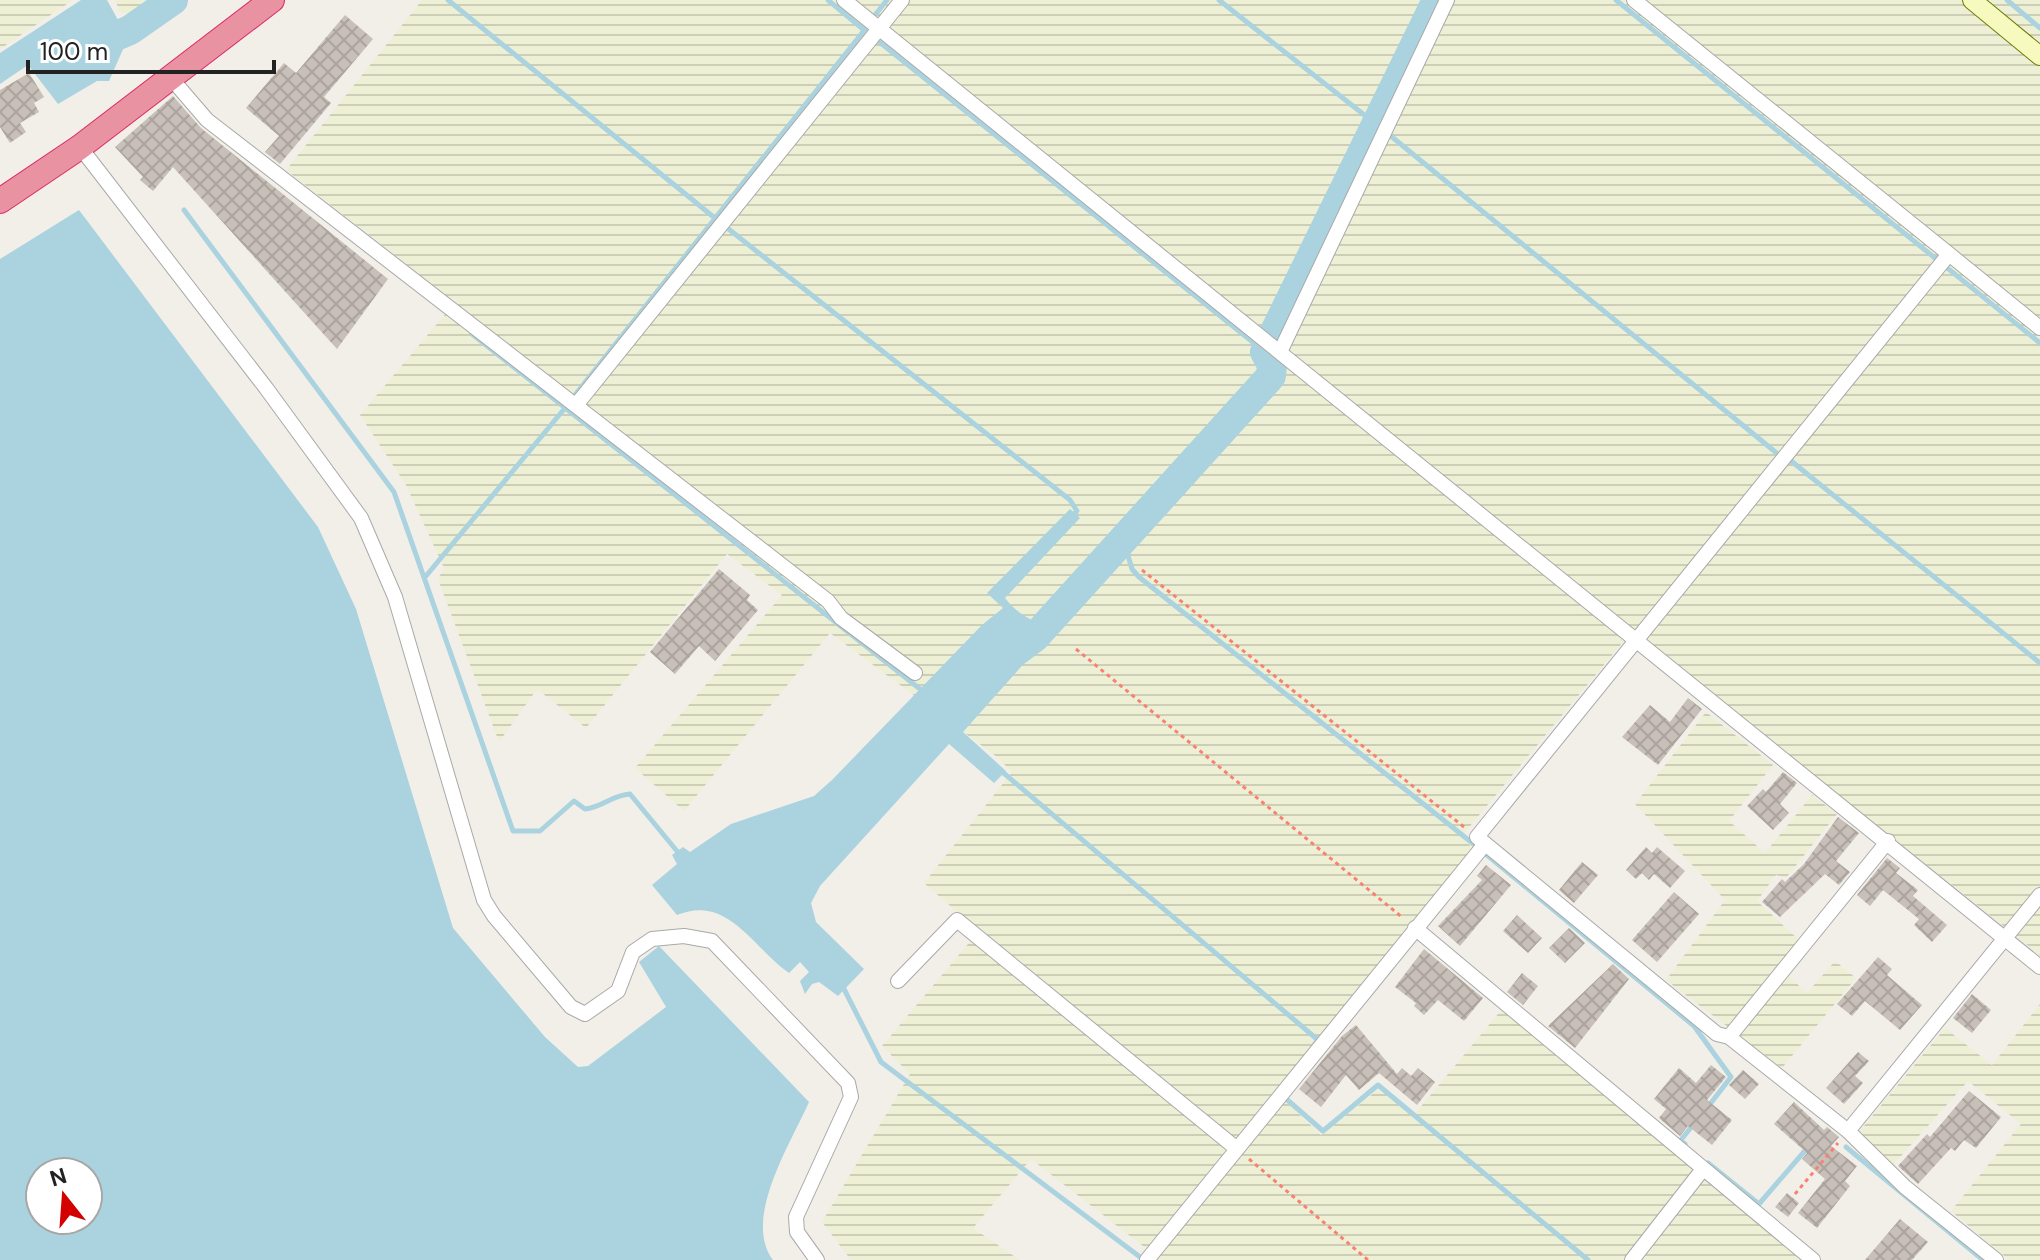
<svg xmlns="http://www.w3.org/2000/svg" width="2040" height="1260" font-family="'DM Sans',sans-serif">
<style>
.farmland{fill:url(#farmland-rules)}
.water{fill:#aad3df;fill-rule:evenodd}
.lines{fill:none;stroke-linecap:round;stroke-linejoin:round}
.stream{stroke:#aad3df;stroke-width:5}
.river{stroke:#aad3df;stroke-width:30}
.building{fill:url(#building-cross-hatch)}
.street-casing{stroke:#a9a9a9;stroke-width:16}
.secondary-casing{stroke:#707d05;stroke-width:20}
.highway-casing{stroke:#dc2a67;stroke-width:26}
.path{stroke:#fa8072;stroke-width:3;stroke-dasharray:4 4;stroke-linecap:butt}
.street{stroke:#fff;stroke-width:14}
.secondary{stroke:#f7fabf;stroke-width:18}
.highway{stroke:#e892a2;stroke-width:24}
</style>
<defs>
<pattern id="farmland-rules" width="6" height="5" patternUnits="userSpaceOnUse" patternTransform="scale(2)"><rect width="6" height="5" fill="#eef0d5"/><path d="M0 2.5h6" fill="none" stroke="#ccceb7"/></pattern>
<pattern id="building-cross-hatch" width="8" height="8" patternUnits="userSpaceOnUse" patternTransform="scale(2)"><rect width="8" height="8" fill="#c7bfb8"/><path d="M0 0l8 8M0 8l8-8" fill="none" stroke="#aba49e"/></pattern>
</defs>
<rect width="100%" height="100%" fill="#f2efe9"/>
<path class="farmland" d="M0,0H73L0,49Z
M115,0H147L128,14L120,12Z
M422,0H2040V955L1632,631L1461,837L1475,850L1277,1093L1321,1135L1379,1089L1413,1116L1503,1008L1805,1260H1161L1031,1159L973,1228L1020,1260H851L822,1222L910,1074L882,1046L979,931L924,883L1012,772L997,757L830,633L684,811L635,768L782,595L727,554L586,728L537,689L499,742L438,579L444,568L406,485L360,415L457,300L448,297L286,170Z
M1706,712L1773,765L1729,821L1765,853L1812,795L1837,814L1786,878L1776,875L1757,901L1799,940L1778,966L1807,993L1835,961L1856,978L1782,1068L1666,980L1725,900L1635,804Z
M2040,1004V1260H2009L1951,1211L2021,1124L1968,1081L1893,1165L1859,1132L1945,1028L1992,1065Z"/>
<path class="water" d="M81,0H107L128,38L109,81H97L58,104L28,65L0,84V53Z
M79,210L318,527L356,609L453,928L545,1037L578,1067L588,1066L666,1007L639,962L659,946L809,1102C791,1143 742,1219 773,1260H0V259ZM40,1172H88V1220H40Z
M1070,509L1080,518L1005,598C1023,620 1032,617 1051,633L963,732L1006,771L994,783L949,744L820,886L811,903L816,922L864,969L838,996L819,982L812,984L805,994L800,981L809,972L800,962L789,973C752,947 728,894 677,915L652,885L677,864L672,855L683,847L690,852L731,824L814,796L832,780L982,625L1003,608L987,593Z"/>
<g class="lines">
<path class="stream" d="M448,0L716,219L1070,500L1077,511L1072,516
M828,0L864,30
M1219,0L1382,129
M1616,0L2040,343
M2007,0L2040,28
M875,15L887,0
M877,40L1265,352
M1392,137L1779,455
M184,210L394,492L513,831H540L574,801L585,809C603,807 612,795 630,794L681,856
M472,334L925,693
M575,395L866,28
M1790,460L2040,663
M1123,539L1132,569L1139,577L1476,846L1694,1026L1731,1077L1707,1108
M426,576L565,408
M1000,770L1318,1040L1315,1044
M842,985L881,1062L1144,1260
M1284,1097L1323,1131L1378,1085L1588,1260
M1685,1144L1680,1141L1693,1125
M1846,1147L1983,1260
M1708,1163L1759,1204L1809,1146"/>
<path class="river" d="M88,48L130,30L173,0
M1015,652L1035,637L1271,376L1272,365L1265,352L1437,0"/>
</g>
<path class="building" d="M345,15L373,39L324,97L331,103L280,164L265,152L279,136L246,108L284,63L296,73Z
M29,73L44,97L34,103L39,112L20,123L26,132L10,143L0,127V90Z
M173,96L201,128L388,279L337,349L173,167L153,191L140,180L143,177L115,147Z
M719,569L750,595L747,600L758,610L715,661L699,646L675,674L650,652Z
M1688,698L1702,709L1658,765L1622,737L1650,705L1670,722Z
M1783,772L1797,783L1780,804L1789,813L1773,830L1747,806L1763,789L1766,792Z
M1838,817L1859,833L1836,861L1850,872L1839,885L1825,874L1780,917L1762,902L1782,879L1785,882L1804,864Z
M1646,847L1652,853L1657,847L1685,871L1670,888L1654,874L1649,880L1642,873L1636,879L1626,870Z
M1887,858L1900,868L1896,873L1918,890L1913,896L1947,925L1932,942L1914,925L1919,919L1883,890L1870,906L1857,895Z
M1582,862L1598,875L1574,903L1559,890Z
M1486,865L1511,885L1460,946L1438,926L1482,880L1477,876Z
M1674,892L1699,914L1657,962L1632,940Z
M1517,915L1542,938L1528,953L1503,931Z
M1569,928L1585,943L1565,963L1549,948Z
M1424,949L1483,998L1464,1021L1438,1000L1424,1015L1414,1006L1416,1003L1395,987Z
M1878,957L1892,969L1887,975L1922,1005L1900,1030L1865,1001L1852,1016L1837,1004Z
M1613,964L1629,979L1575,1048L1548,1026Z
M1522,973L1538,986L1523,1005L1507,992Z
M1972,994L1991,1010L1972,1033L1953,1018Z
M1356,1025L1397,1074L1402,1068L1411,1076L1418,1068L1435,1082L1417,1105L1379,1073L1359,1090L1346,1075L1321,1107L1299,1089L1342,1036Z
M1858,1052L1869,1061L1855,1076L1863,1083L1844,1104L1826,1088Z
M1711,1065L1726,1077L1707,1100L1732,1120L1712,1145L1688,1126L1680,1136L1659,1118L1666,1109L1654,1099L1679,1068L1696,1083Z
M1743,1070L1759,1084L1745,1099L1729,1085Z
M1969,1091L2001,1117L1976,1148L1964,1140L1955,1151L1951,1148L1918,1184L1898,1166L1927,1134L1930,1137Z
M1794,1102L1824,1130L1827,1127L1839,1137L1831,1146L1857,1166L1845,1181L1850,1186L1817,1228L1798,1213L1825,1179L1802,1159L1807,1153L1774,1124Z
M1787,1193L1799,1203L1788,1217L1775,1207Z
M1900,1219L1928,1242L1912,1260H1865Z"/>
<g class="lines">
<defs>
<path id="street" d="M844,0L2040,967
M1634,0L1949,254L1477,837L1717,1034L1729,1037L1848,1131L1905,1187L1996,1260
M170,77L207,120L828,601L841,618L915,673
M80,147L266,388L361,518L395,597L484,900L494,916L571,1007L585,1014L618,991L633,952L652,939L684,936L712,941L848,1083L851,1097L796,1217L797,1232L817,1260
M1949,254L2040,328
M1280,352L1447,0
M577,404L902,0
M1415,928L1813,1260
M898,981L957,920L1237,1149
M1729,1037L1888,841
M1848,1131L2040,895
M1147,1260L1485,844
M1632,1260L1703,1169"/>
<path id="secondary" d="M1972,0L2040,56"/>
<path id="highway" d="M0,201L80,147L272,0"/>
</defs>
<use href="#street" class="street-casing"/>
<use href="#secondary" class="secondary-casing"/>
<use href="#highway" class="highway-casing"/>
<path class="path" d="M1142,570L1464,827
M1076,649L1403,918
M1249,1159L1368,1260
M1795,1194L1838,1143"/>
<use href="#street" class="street"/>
<use href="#secondary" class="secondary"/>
<use href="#highway" class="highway"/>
</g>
<g transform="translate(64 1196) rotate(343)"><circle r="38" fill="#ffffff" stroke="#a7a7a7" stroke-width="2"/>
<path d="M0-6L14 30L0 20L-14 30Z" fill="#d40000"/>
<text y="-12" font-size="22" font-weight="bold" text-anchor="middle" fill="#222222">N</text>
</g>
<path d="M28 60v12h246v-12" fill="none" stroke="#222222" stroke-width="4"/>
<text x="40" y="60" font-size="24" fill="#222222" stroke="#ffffff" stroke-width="6" paint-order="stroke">100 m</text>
</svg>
